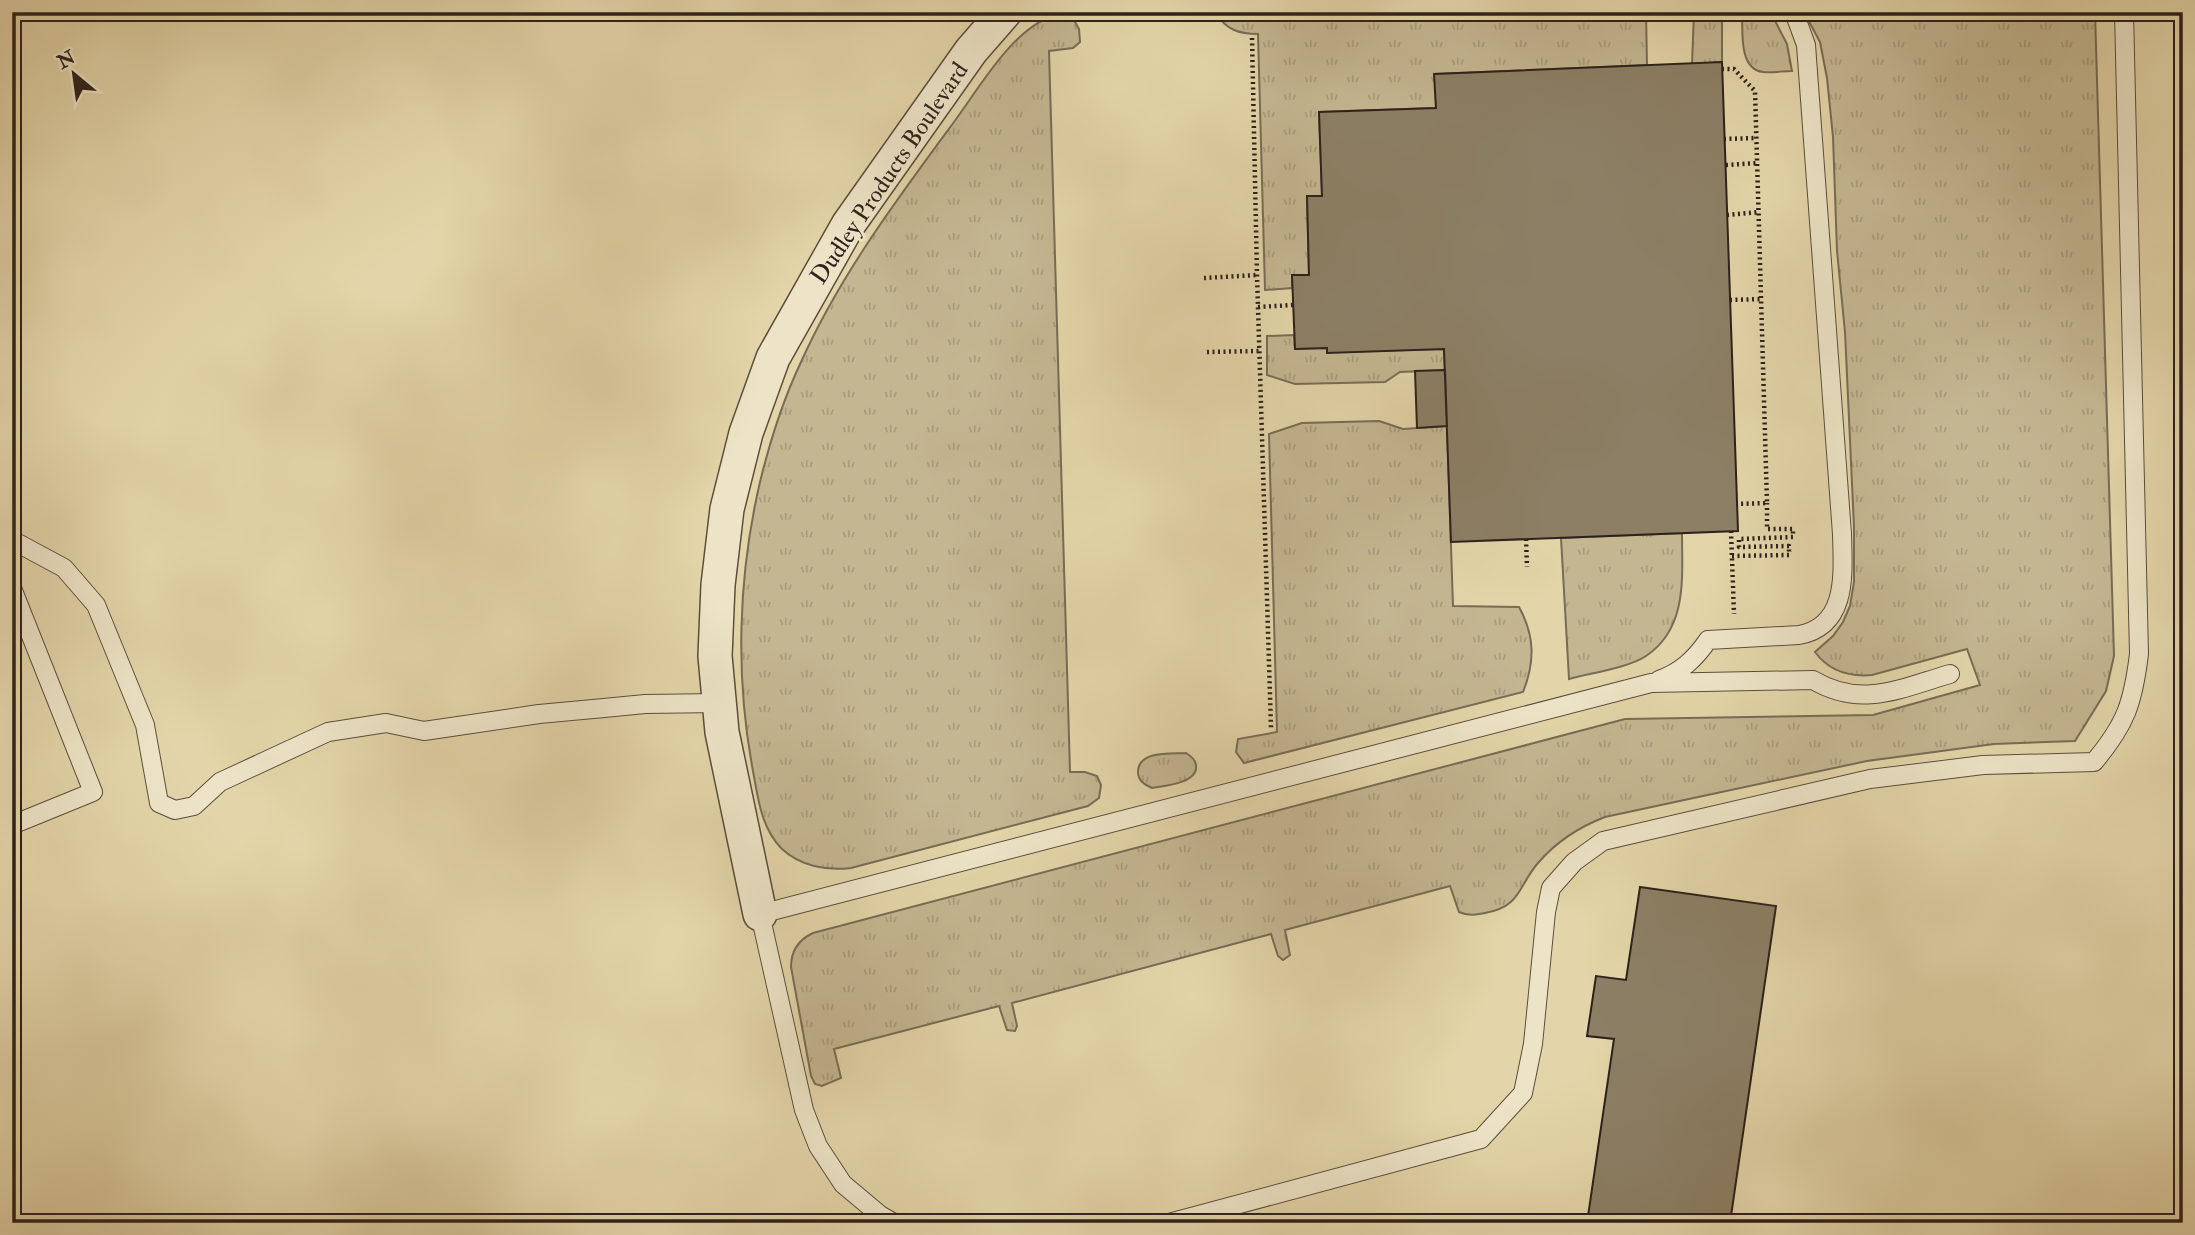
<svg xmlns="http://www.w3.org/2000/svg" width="2195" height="1235" font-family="'IM FELL Double Pica',serif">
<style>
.grass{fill:url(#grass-tufts);stroke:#786c56;stroke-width:2}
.building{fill:#8c7f65;stroke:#2d211b;stroke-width:2}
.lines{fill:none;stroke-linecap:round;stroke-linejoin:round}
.lane-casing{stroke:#5a4e3e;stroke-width:20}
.street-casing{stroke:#5a4e3e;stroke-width:36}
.path{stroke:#2d211b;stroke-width:4.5;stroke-dasharray:2 3.5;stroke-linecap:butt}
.lane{stroke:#ede4c7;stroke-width:18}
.street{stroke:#ede4c7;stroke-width:33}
.labels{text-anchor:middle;stroke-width:6;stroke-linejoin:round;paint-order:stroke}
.street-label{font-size:24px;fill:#2d211b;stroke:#ede4c7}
</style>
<defs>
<pattern id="grass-tufts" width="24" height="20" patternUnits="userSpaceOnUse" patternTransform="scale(1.75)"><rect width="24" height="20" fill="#c4b691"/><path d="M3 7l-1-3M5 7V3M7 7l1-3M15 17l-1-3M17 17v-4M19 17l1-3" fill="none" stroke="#a99c7c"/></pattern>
</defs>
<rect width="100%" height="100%" fill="#e3d5a9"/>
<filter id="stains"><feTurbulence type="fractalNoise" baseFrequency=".00286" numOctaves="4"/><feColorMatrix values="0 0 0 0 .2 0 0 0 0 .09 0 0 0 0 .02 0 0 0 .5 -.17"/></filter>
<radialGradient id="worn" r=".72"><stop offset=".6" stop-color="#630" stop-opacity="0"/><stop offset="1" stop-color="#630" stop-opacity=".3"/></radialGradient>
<path class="grass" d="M1215,12H1646L1647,65L1435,74L1436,108L1319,112L1322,196L1307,197L1309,275H1292V288L1265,290L1258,34C1239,34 1226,30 1215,12Z
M1694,12H1722V62L1692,64Z
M1742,12L1771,13L1787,44L1792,71C1783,71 1772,73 1763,72C1738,69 1743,30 1742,12Z
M1804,12H2095L2114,656L2106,691L2075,741L1994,744L1867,761L1605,817C1579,827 1556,842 1538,863C1518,886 1521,907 1485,913C1475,915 1468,916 1459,912L1450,886L1285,930L1290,955L1283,960L1278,956L1271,934L1012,1003L1017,1026L1015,1031L1007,1030L999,1006L834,1049L841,1078L822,1086L815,1084L811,1076L791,967C791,951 798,940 813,933L1625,719L1873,715L1980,685L1967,649L1872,675C1850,677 1829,671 1815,652L1833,636L1843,622L1850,606L1854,582V527L1845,332L1837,251L1833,137L1827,78L1820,42Z
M1059,14L1074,20L1079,29L1080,42L1073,48L1049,51L1070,772H1085L1097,776L1101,785L1099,798L1088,806L851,868C827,871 800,866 782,849C761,828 758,798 753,771C735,676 738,576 760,482C770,441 783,400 801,362C840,275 898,198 954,122C980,87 1015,24 1059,14Z
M1294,335L1295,349L1327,348V352L1444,349L1445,370L1400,372L1385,382L1295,384L1267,375V336Z
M1379,421L1403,429L1447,426L1453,606L1519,607C1535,636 1535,662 1523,692L1244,763L1236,752L1238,739L1277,732L1269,434L1302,423Z
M1682,533C1682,577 1688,628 1646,656C1628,668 1590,673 1569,679L1561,538Z
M1186,753C1191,756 1196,760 1196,766C1198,783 1164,786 1152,788C1145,785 1138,781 1138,772C1138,750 1172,754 1186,753Z"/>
<path class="building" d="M1722,62L1738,531L1451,542L1444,349L1327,353V348L1295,349L1292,275H1309L1307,196H1322L1319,112L1436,108L1434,74Z
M1445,370L1447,426L1417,428L1415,371Z
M1640,887L1776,906L1730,1223H1587L1614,1039L1587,1036L1596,976L1626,980Z"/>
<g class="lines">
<defs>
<path id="lane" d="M12,540L64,568L96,605L145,725L159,803L175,810L194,806L220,782L328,732L386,723L424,731L539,714L604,708L645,704L719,703
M12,588L93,792L12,825
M1659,680C1681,672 1695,659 1708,640L1799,635C1848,626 1843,574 1842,534L1806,45L1794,12
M894,1223L880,1215L843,1184L818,1146L804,1110L760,914L1651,683L1813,680C1862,709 1901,688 1950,674
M1169,1223L1481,1139L1523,1093L1533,1044L1546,912L1551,888L1574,862L1603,841L1870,779L1983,765L2094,762C2126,724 2133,703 2139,654L2124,12"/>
<path id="street" d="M760,914L722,732L715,656L718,585L727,509L746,433L773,358L848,225L971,51L1005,12"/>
</defs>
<use href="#lane" class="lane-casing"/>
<use href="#street" class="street-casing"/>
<path class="path" d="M1252,38L1257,275L1271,728
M1722,69H1734L1755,91L1767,503L1737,504
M1724,139L1757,138
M1726,165L1758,163
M1727,215L1759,212
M1204,278L1257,275
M1730,300L1762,299
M1258,307L1293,305
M1207,352L1259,351
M1731,531L1734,614
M1526,539L1527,567
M1732,556L1789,555V546L1739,547V539L1793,537V529H1767V503"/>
<use href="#lane" class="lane"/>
<use href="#street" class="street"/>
</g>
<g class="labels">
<g class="street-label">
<text transform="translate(889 173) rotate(-56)" y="8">Dudley Products Boulevard</text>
</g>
</g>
<rect width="2195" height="1235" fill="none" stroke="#e3d5a9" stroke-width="42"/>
<rect x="14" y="14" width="2167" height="1207" fill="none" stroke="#2d211b" stroke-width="3.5"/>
<rect x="21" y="21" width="2153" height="1193" fill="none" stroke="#2d211b" stroke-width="2"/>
<g transform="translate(74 74) rotate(331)" stroke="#ede4c7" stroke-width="5" paint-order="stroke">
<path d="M0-5L12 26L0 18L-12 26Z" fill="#2d211b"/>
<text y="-10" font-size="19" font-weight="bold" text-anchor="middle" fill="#2d211b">N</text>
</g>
<rect width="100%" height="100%" filter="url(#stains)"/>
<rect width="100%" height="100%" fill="url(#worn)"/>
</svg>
